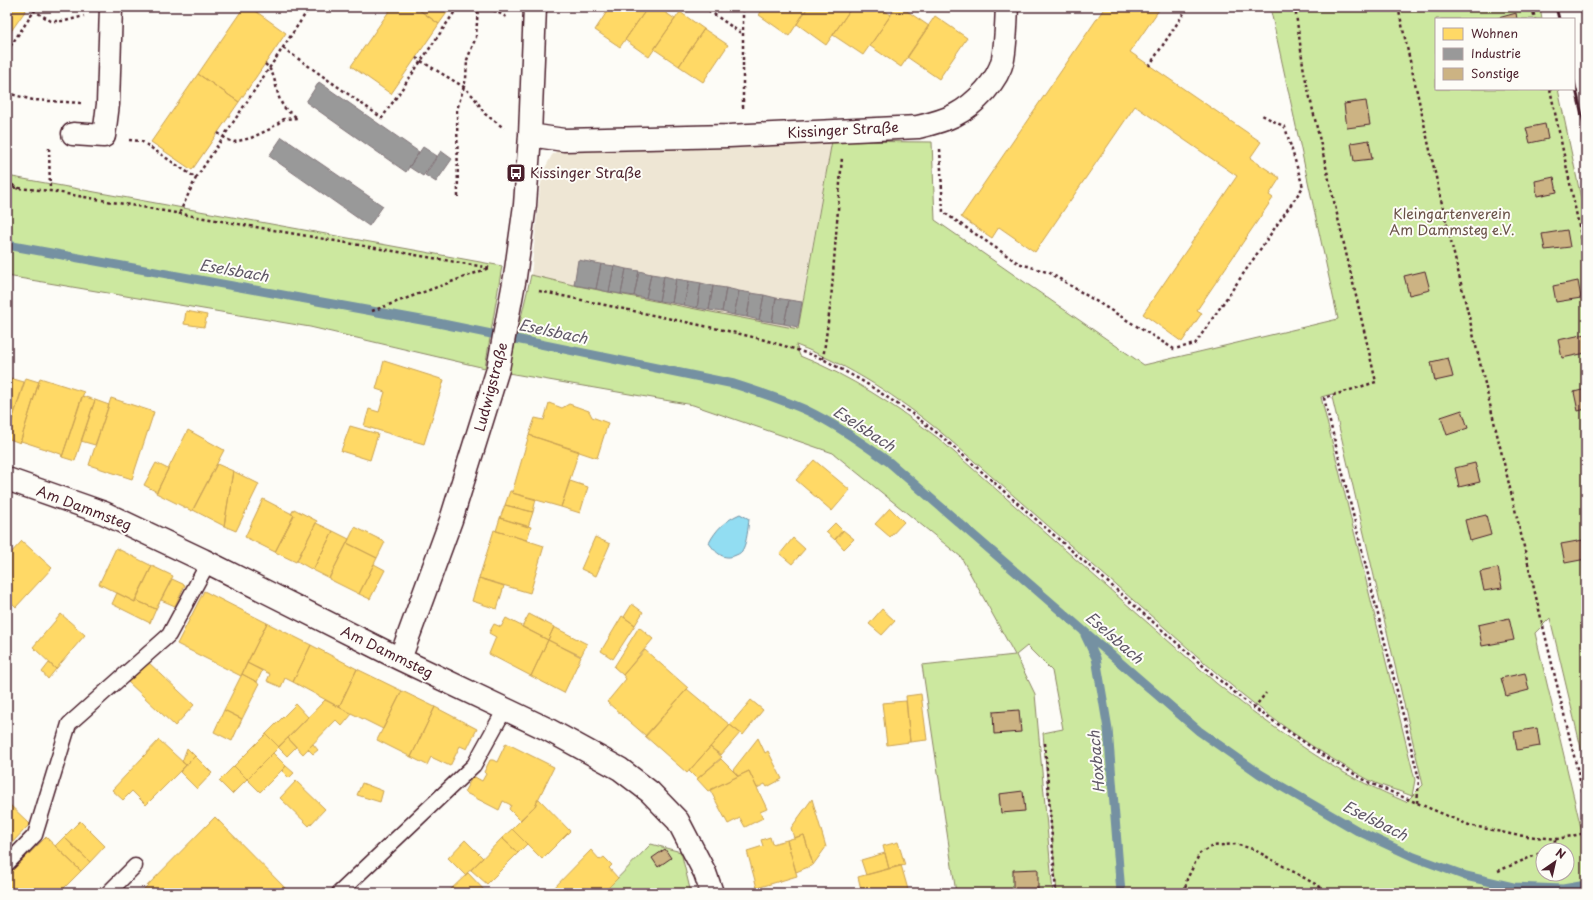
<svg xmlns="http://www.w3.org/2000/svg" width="1593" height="900" font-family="'Playpen Sans',sans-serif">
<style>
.built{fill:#eee6d4}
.green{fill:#cce89f;stroke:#8b8465;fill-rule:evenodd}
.water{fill:#92ddf2;stroke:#7591a2}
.homes{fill:#ffd966;stroke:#c9a154}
.industry{fill:#999;stroke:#817478}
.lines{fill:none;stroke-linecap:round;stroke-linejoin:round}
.stream{stroke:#7591a2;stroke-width:9}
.building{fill:#ccb383;stroke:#4a1f2b}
.service-casing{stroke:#4a1f2b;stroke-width:17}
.minor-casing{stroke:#4a1f2b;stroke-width:25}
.path{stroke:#4a1f2b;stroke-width:2.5;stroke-dasharray:3 3;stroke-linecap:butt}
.service{stroke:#fdfcf7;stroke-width:14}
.minor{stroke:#fdfcf7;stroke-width:22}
.rail{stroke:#4a1f2b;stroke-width:3}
.labels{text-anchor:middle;stroke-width:4;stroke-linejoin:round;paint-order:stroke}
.street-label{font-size:14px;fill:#4a1f2b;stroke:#fdfcf7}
.poi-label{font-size:14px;fill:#4a1f2b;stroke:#fdfcf7;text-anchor:start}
.park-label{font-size:14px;fill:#6a5148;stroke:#fdfcf7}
.water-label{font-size:15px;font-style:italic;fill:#605867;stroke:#fdfcf7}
</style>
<rect width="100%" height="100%" fill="#fdfcf7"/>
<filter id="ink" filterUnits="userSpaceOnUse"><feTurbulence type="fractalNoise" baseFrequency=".025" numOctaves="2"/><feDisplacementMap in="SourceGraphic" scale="8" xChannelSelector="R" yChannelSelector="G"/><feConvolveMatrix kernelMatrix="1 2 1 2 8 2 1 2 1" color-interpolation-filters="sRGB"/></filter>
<g filter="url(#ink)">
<path class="built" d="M832,141L806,280L798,329L573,285L531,275L540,188L544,170L552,155L563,146Z"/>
<path class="green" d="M1270,7H1540L1542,19H1436V89H1558L1586,222V769L1550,618L1535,633L1586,849V893H1057L1043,733L1063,729L1052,671L1027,646L1016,655L1035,694L1053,893H956L922,665L1015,655L961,557L833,453L693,405L508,373L531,275L573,285L798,329L832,141L932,142L935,220L1144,365L1338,319ZM796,345C850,365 899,398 943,434L1220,676C1266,715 1315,751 1369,780C1382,787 1398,790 1412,796L1406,802C1379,790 1351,778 1326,762C1288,738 1251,711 1216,683L938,438C895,406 851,376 800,356ZM1336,393L1332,397L1423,785L1412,796L1415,780L1321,397ZM1543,850H1567V874H1543Z
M7,176L502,266L485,368L310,327L7,276Z
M651,844L681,852L691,893H603Z"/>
<path class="water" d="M740,514L749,519C748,528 747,541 743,549C742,552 739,554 736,555C724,561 716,553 709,543C716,529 726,520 740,514Z"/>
<path class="homes" d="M7,7H28L7,37Z
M244,7H250L286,33L239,102L198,74Z
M392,7H415L439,24L391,94L351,66Z
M415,7H451L439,24Z
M610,7H642L646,10L620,47L595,30Z
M648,7H657L675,19L649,57L625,40Z
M764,7H808L789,36L759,15Z
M808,7H852L826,45L797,24Z
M852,7H879L891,15L863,55L833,35Z
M896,7H901L929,26L901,67L870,46Z
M1105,7H1161L1130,52L1261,142L1250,158L1280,178L1269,195L1273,198L1197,310L1202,313L1182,342L1143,314L1237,176L1135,106L1035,252L999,227L992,238L961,217Z
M680,12L704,29L679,66L654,49Z
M935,16L967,38L939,79L907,57Z
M704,29L728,45L703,82L679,66Z
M198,74L239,102L192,170L151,142Z
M186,311L207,315L204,327L184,324Z
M384,361L444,380L424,444L364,426L369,409L379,412L385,392L376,389Z
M10,378L24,382L14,414L7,412V388Z
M26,378L39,382L20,443L7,438V436Z
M40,378L84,392L62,457L61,454L21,441L20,443Z
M82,396L95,400L75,461L62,457Z
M111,398L154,412L132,479L89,465Z
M95,400L109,405L95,445L81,441Z
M549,403L562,408L569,404L589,411L592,417L608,423L597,458L529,435L535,418L544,420Z
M7,412L14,414L7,435Z
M350,426L378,434L370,460L341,451Z
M188,430L224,450L192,511L156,493Z
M529,435L579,451L561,507L512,493Z
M814,460L850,490L832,511L796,480Z
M156,463L168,469L157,492L144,485Z
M217,464L233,471L224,526L193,510Z
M233,471L259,484L236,531L224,526Z
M570,481L588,487L580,513L561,507Z
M510,491H512V493L536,499L533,512L505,505Z
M263,499L294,515L275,552L245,537Z
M505,505L533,512L528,527L500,518Z
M890,508L904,522L890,537L875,524Z
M294,509L317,521L296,562L275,552L294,515L291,514Z
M500,518L531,527L527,540L496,531Z
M316,523L333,531L313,570L297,561Z
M835,523L843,531L835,540L826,532Z
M355,527L385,542L377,558L347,543Z
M494,530L544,546L530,593L479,578Z
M843,530L854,539L844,549L835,539Z
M333,531L349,539L329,578L313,570Z
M595,537L610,544L596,576L581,569Z
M793,538L805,549L792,564L780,554Z
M22,541L52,568L16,607L7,598V557Z
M347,543L377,558L359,594L329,579Z
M116,548L152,566L135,602L99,584Z
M374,564L385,570L370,599L359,594Z
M152,566L173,576L156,609L135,600Z
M479,578L504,586L497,609L472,601Z
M172,579L185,585L175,606L161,600Z
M204,591L267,623L241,676L177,644Z
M117,593L135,602V600L156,609L150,623L112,604Z
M632,604L643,612L635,625L624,617Z
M882,609L895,621L882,635L869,624Z
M61,614L85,635L56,669L33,647Z
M529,614L554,627L548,640L522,627Z
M622,616L635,625L613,659L601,651Z
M506,618L548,640L531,676L489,654L496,637L489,633L494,624L501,627Z
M267,623L311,645L293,682L285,678L281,687L267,681L270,674L247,663Z
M554,627L587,644L581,656L548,640Z
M639,627L653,639L623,675L614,667Z
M548,640L581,657L564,693L531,676Z
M311,645L357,669L339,707L293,682Z
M645,650L688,688L646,736L607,702L626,679L623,675Z
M147,661L194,705L175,726L127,681Z
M49,663L56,669L48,679L42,672Z
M247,663L262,671L257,682L242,674Z
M357,669L402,691L383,729L339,707Z
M242,674L257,682L259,685L242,719L224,710Z
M687,689L730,725L687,773L645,736Z
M402,691L435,707L411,757L377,740Z
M921,694L927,740L910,742L906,696Z
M325,700L352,714L342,726L336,720L303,754L288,738Z
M751,700L763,710L743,735L730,725Z
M906,701L910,742L887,745L882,703Z
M296,704L308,717L279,747L266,734Z
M435,707L477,729L467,749L460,746L450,766L431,757L427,765L411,757Z
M224,710L242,719L232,741L214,732Z
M730,725L740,733L721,755L710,747Z
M266,734L279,747L247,779L234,766Z
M288,738L296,747L287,756L278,747Z
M758,738L765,753L768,751L782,779L767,787L765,784L757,788L749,771L738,776L733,770Z
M159,740L186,765L146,805L132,791L123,800L112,790Z
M506,743L554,767L535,806L520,820L509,809L511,805L503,801L499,810L464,792L473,776L482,781L486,774L484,772L490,760H493L497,762Z
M313,744L318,750L313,754L308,749Z
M710,747L722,757L697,779L689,771Z
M187,748L195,756L186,765L182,762Z
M273,753L286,766L260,792L247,779Z
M195,756L212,773L197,789L180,772Z
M721,759L738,776L708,791L697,779Z
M234,766L247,779L232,794L219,781Z
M286,766L294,773L289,778L282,771Z
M749,771L767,809L760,812L763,818L745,827L740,818L728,824L710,790Z
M296,781L325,809L309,826L280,798Z
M362,783L383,791L380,802L357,795Z
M538,798L570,831L542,859L512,829L535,806Z
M812,799L826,847L813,865L804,835L794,838L791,828Z
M7,802L30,824L7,848Z
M215,817L290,893H140Z
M80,821L105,846L90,862L64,837Z
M512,829L527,844L518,853L502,838Z
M804,835L813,865L796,872L787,840Z
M46,837L81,871L59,893H7V876Z
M64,837L90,862L81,871L55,846Z
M770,837L772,844L787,840L797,876L757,888L747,851L763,846L761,840Z
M502,838L518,853L487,884L471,870Z
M465,840L483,858L465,875L448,858Z
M898,842L905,865L889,869L883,846Z
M591,850L600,860L604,857L612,865L609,868L618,878L603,893H549Z
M885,853L889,869L866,875L861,860Z
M901,865L909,893H862L858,877Z
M468,873L486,892L484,893H447Z"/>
<path class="industry" d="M319,82L419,152L406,172L306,102Z
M282,137L383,206L369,226L269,156Z
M423,147L437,156L423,176L409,167Z
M441,151L452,159L436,182L425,175Z
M578,260L601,264L596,289L574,285Z
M601,264L614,266L609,292L596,289Z
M614,266L626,269L621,294L609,292Z
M626,269L639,271L634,296L621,294Z
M639,271L651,274L646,298L634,296Z
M651,274L664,276L659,301L646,298Z
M664,276L676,279L672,303L659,301Z
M676,279L689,281L684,305L672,303Z
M689,281L701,283L697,308L684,305Z
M701,283L713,286L709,310L697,308Z
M713,286L726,288L722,312L709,310Z
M726,288L739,291L734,315L722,312Z
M739,291L751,293L747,317L734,315Z
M751,293L764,295L759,320L747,317Z
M764,295L776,298L772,322L759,320Z
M776,298L789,300L784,324L772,322Z
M789,300L802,302L798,327L784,324Z"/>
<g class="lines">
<path class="stream" d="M7,245L438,323L734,384C759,392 784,400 808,411C837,425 863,444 889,462L1199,731L1260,774L1358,831L1414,857L1466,876L1513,887L1563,889L1586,885
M1085,635L1096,658L1108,729L1121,893"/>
</g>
<path class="building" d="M1516,13L1517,19H1495Z
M1366,101L1370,125L1347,128L1344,104Z
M1545,124L1548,139L1530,143L1526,128Z
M1369,140L1372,159L1354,161L1351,143Z
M1554,177L1557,192L1537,196L1535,181Z
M1567,230L1570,247L1545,250L1542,234Z
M1425,271L1430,290L1409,295L1404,276Z
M1578,281L1581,298L1556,302L1553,286Z
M1586,334V353L1562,358L1558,340Z
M1448,358L1453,377L1435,381L1431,362Z
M1586,389V409L1578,411L1574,392Z
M1462,410L1468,428L1447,435L1441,417Z
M1475,463L1480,482L1459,487L1455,468Z
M1486,515L1491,535L1470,541L1465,520Z
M1583,540L1586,559L1565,563L1561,544Z
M1498,568L1502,588L1484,591L1480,572Z
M1509,618L1514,640L1482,646L1478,625Z
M1525,673L1529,690L1506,696L1501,678Z
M1019,710L1021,732L994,734L993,712Z
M1537,728L1540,746L1517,750L1514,732Z
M1023,791L1025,811L1001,813L999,794Z
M665,849L671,858L658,867L652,858Z
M1038,869V890H1013V870Z"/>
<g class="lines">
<defs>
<path id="service" d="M7,864L35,835L69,724L169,635L208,563
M108,893L135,866
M339,893L474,765L505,709"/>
<path id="minor" d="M73,134L104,136L108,104L111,7
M530,135L564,140L729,136L918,127C948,120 964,114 985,91C993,82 1000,72 1003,59C1006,42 1006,24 1007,7
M7,479L104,513L203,560L400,659L547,729L620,769L650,792L678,821L705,873L712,893
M400,659L451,520L498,369L515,277L525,205L530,135L535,7"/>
</defs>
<use href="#service" class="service-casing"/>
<use href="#minor" class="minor-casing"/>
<path class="path" d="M28,7L51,21H65L84,16
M488,7L508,18
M704,7L742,34
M1295,7L1304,72L1376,382L1324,398L1419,779L1417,803
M1398,7L1442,204L1586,806
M1532,7L1535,19
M283,48L382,118L458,7
M7,51L37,7
M416,58L464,87L474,97L485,114L504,128
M265,64C278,74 274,94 284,107C287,111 292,114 296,117
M1149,66L1188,7
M1550,89L1586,259
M7,93L33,100L82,103
M743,108V7
M218,133L228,140L234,142L251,138L270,129L284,119L297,118
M129,140L141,141L196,178L179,214
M49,148L50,191
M940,149L943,212L1018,263L1050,273L1174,349L1195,344L1303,187L1285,127L1260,114
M196,178L310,7
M7,181L18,189
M7,187L50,191L490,268
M458,197L457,110L466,79L467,60L476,37L478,7
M539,291L728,331L765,340L794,349L823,359L864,382L911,413L941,436L1218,679L1254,708L1288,731L1330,760L1370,783L1469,825L1515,835L1557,839L1586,833
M372,311L489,268
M823,359L831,300L842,157
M1254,708L1266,693
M1045,743L1056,893
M1545,850L1556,840
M1498,871L1543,852
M1184,893L1187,879L1200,853L1213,846L1235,844L1253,849L1331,893"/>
<use href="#service" class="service"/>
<use href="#minor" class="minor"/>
<path class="rail" d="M1556,7L1559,19
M1574,81L1586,132"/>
</g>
</g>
<defs>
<symbol id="bus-square" viewBox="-11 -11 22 22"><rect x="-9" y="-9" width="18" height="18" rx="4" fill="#4a1f2b" stroke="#fdfcf7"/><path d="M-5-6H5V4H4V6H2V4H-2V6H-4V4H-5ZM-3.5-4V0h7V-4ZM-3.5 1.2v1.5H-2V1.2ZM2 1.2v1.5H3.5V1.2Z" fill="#fff"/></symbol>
</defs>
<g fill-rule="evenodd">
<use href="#bus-square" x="505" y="162" width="22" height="22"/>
</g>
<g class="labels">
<g class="street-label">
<text transform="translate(843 130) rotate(-3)" y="5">Kissinger Straße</text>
<text transform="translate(491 387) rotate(-75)" y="5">Ludwigstraße</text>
<text transform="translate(84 508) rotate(21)" y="5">Am Dammsteg</text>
<text transform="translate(387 652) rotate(26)" y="5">Am Dammsteg</text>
</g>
<g class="poi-label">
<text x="530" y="178">Kissinger Straße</text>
</g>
<g class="park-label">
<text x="1452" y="219">Kleingartenverein<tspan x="1452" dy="16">Am Dammsteg e.V.</tspan></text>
</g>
<g class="water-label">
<text transform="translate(234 271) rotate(10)" y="5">Eselsbach</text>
<text transform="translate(553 332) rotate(12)" y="5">Eselsbach</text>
<text transform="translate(864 429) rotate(33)" y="5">Eselsbach</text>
<text transform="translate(1114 638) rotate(41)" y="5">Eselsbach</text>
<text transform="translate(1097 762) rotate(-95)" y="5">Hoxbach</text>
<text transform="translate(1375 821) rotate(27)" y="5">Eselsbach</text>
</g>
</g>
<rect width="1593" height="900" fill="none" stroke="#fdfcf7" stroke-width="24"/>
<rect x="12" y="12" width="1569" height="876" fill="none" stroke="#4a1f2b" stroke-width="1.5" filter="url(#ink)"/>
<rect x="1435" y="18" width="140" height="72" fill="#fdfcf7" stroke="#b5a4a5"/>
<rect x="1443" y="28" width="20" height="12" fill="#ffd966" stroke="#b5a4a5"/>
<text x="1471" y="38" font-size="12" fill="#4a1f2b">Wohnen</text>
<rect x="1443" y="48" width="20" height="12" fill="#999999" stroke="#b5a4a5"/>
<text x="1471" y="58" font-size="12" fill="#4a1f2b">Industrie</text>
<rect x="1443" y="68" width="20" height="12" fill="#ccb383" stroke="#b5a4a5"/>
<text x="1471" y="78" font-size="12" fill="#4a1f2b">Sonstige</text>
<g transform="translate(1555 862) rotate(34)"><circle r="19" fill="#fdfcf7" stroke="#b5a4a5"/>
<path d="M0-3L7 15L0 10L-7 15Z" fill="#4a1f2b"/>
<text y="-6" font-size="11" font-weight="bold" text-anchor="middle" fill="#4a1f2b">N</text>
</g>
</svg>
